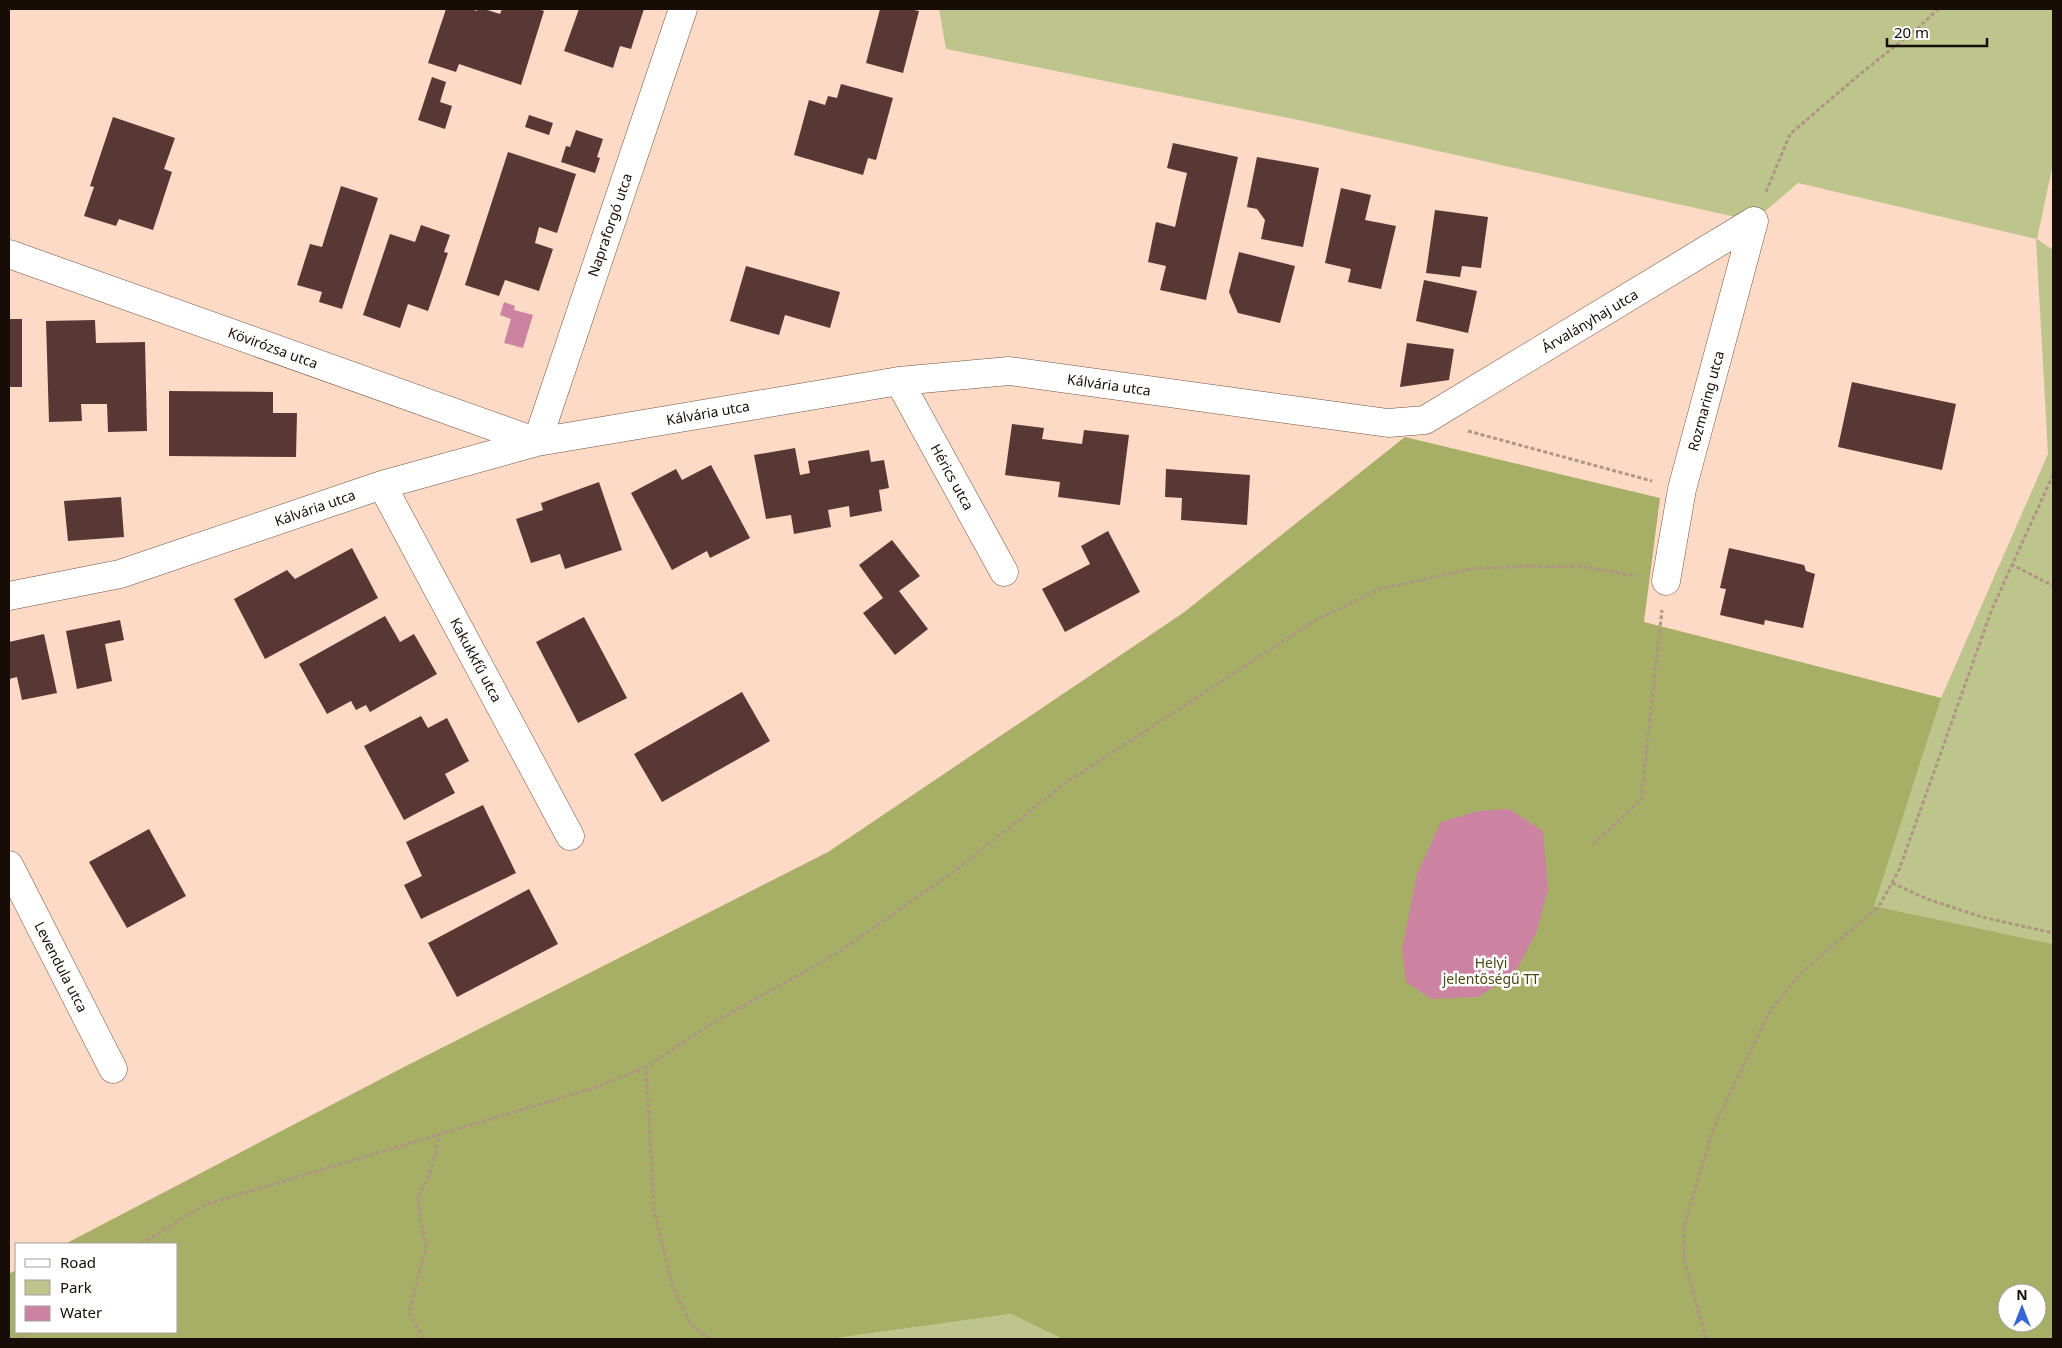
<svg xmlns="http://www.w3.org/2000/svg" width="2062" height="1348" font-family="'Noto Sans',sans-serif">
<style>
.green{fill:#bec58c}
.forest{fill:#a7af66;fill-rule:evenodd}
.water{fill:#cc83a1}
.building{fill:#583734}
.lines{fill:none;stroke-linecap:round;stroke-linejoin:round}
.minor-casing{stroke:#6f5240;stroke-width:29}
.path{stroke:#b09585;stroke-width:3;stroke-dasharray:4 2.5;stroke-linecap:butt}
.minor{stroke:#fff;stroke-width:28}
.labels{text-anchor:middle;stroke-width:5;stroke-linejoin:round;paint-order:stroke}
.street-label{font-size:14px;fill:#170c06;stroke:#fff}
.park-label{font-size:14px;fill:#464a13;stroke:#fff}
</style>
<rect width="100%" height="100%" fill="#fddac5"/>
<path class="green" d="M939,9H2053V164L2037,239L2053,250V944L1874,906L1570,1339L1643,622L1941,698L2048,454L2036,239L1798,183L1754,221L1303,121L946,49Z
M1011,1314L1061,1339H829Z"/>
<path class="forest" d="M1405,437L1660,498L1644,622L1941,698L1874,906L2053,944V1339H1062L1011,1314L829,1339H9V1274L16,1270V1332H176V1244H65L404,1067L828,852L1183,613ZM2007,1293H2037V1323H2007Z"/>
<path class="water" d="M504,302L515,306L514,310L533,315L523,348L504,343L511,319L500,315Z
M1509,809L1543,831L1548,889L1536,934L1514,974L1478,997L1431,999L1406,982L1402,949L1417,874L1441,822L1478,811Z"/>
<path class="building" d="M446,9H470L477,11V9H484L500,14L502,9H538L544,11L521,85L459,64L456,72L428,63Z
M579,9H644L631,49L620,46L613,68L564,51Z
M880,9H909L919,11L903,73L866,63Z
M432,77L446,82L440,102L452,106L445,129L418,120Z
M841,84L893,98L876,160L868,158L863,175L794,155L809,100L825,105L828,96L837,98Z
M529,115L553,123L549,135L525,127Z
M113,117L175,138L164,169L172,172L153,230L119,219L116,226L84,216L94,187L90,186Z
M576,130L603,139L597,157L600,158L595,173L561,162L566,146L570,147Z
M1173,143L1238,157L1206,300L1160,290L1166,266L1148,262L1156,222L1175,227L1187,173L1167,168Z
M508,152L576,174L557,233L539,227L535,243L553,249L539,291L505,280L499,296L465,285Z
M1257,157L1319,168L1303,247L1261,239L1265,220L1257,209L1247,207Z
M341,186L378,198L342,309L319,302L322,292L297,285L310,244L322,247Z
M1341,188L1371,195L1365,220L1396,226L1381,289L1348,282L1351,269L1325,263Z
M1435,210L1488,217L1481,268L1462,266L1460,277L1426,273Z
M421,225L450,235L444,252L448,253L428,311L408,304L400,328L363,315L390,234L415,242Z
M1239,252L1295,266L1280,323L1238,313L1229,292Z
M746,266L840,292L830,328L785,315L779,335L730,321Z
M1424,280L1477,291L1468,333L1416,321Z
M9,319H22V387H9Z
M95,320L96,343L145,342L147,431L108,432L107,404H81L82,421L49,422L46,321Z
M1407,343L1454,349L1449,380L1400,387Z
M1852,382L1956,404L1942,470L1838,447Z
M169,391L273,392V413H297L296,457L169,456Z
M1012,424L1044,428L1042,439L1082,444L1084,430L1129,435L1120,505L1058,497L1060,482L1005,475Z
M795,448L800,475L810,473L808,461L869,450L871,462L884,460L889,488L879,490L882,511L850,517L849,506L828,510L831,527L794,534L791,515L766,519L754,455Z
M711,465L750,538L710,558L707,551L672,570L631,493L676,469L682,480Z
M1166,469L1250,475L1247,525L1181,520L1182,498L1165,497Z
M599,482L622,550L565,569L560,554L531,563L516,519L543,510L541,503Z
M121,497L124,537L68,541L64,501Z
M1108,531L1140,592L1065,632L1042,589L1090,564L1081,546Z
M892,540L920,576L899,591L928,629L895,655L863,613L883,598L859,565Z
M352,548L378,598L265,659L234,599L287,570L295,579Z
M1729,548L1804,565L1806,571L1815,574L1803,628L1765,620L1764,625L1720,615L1726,589L1720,588Z
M385,616L400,642L414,634L437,674L370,712L366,705L356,710L351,701L327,714L299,664Z
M584,617L627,698L578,723L536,642Z
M120,620L124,640L105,644L112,681L77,689L66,631Z
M44,634L57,693L22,700L17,677L9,679V642Z
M742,692L770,741L662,802L634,754Z
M421,716L428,728L447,718L469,761L445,774L455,793L404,820L364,746Z
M483,805L516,873L421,919L404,885L422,876L406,842Z
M149,829L186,896L127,928L89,862Z
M529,889L558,944L457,997L428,943Z"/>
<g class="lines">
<defs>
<path id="minor" d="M9,254L537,442
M899,381L1004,572
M537,442L683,9
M382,485L570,836
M1666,581L1682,489L1754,221
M9,596L120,574L382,485L537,442L899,381L1009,371L1388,423L1425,420L1754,221
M9,865L113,1069"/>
</defs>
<use href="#minor" class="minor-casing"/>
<path class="path" d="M1766,192L1790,134L1859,75L1919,27L1938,9
M1468,431L1652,481
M2011,564L2053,586
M1593,844L1641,800L1662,610
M1892,883L1927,899L1982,917L2053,933
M141,1244L204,1205L594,1088L646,1067
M20,1339L28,1332
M424,1339L409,1313L426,1247L420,1217L418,1196L428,1178L436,1153L439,1133
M710,1339L691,1324L673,1288L654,1210L646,1067L711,1024L836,954L956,870L1064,784L1314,621L1380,589L1471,569L1526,566L1585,567L1636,576
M1706,1339L1684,1259V1226L1714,1127L1769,1012L1800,974L1879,906L1899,870L1992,609L2053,475"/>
<use href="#minor" class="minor"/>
</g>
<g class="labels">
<g class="street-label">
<text transform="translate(610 225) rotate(-71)" y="5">Napraforgó utca</text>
<text transform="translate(1590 321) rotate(-31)" y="5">Árvalányhaj utca</text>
<text transform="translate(273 348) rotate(20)" y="5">Kövirózsa utca</text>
<text transform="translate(1109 385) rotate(8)" y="5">Kálvária utca</text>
<text transform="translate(1706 401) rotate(-75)" y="5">Rozmaring utca</text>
<text transform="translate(708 413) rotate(-10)" y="5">Kálvária utca</text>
<text transform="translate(952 477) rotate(61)" y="5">Hérics utca</text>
<text transform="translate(315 508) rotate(-19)" y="5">Kálvária utca</text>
<text transform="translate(476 660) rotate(62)" y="5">Kakukkfű utca</text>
<text transform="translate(61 967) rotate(63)" y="5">Levendula utca</text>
</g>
<g class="park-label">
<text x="1491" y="968">Helyi<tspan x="1491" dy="16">jelentőségű TT</tspan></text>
</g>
</g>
<rect width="2062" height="1348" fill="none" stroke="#170c06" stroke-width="20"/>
<rect x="15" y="1243" width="162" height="90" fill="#ffffff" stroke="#a29e9b"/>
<rect x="25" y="1259" width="25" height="8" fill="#ffffff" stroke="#a29e9b"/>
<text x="60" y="1268" font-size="15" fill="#170c06">Road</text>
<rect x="25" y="1280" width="25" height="15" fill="#bec58c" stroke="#a29e9b"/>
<text x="60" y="1293" font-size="15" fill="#170c06">Park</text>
<rect x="25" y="1306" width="25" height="15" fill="#cc83a1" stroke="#a29e9b"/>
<text x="60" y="1318" font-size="15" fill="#170c06">Water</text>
<g transform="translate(2022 1308)"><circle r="24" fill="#ffffff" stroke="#a29e9b"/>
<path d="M0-4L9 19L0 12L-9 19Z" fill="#3666d6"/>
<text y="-8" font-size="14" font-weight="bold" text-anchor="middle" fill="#170c06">N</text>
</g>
<path d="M1887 38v8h100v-8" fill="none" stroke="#170c06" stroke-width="2.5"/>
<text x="1894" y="38" font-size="15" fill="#170c06" stroke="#ffffff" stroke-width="4" paint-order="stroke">20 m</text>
</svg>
